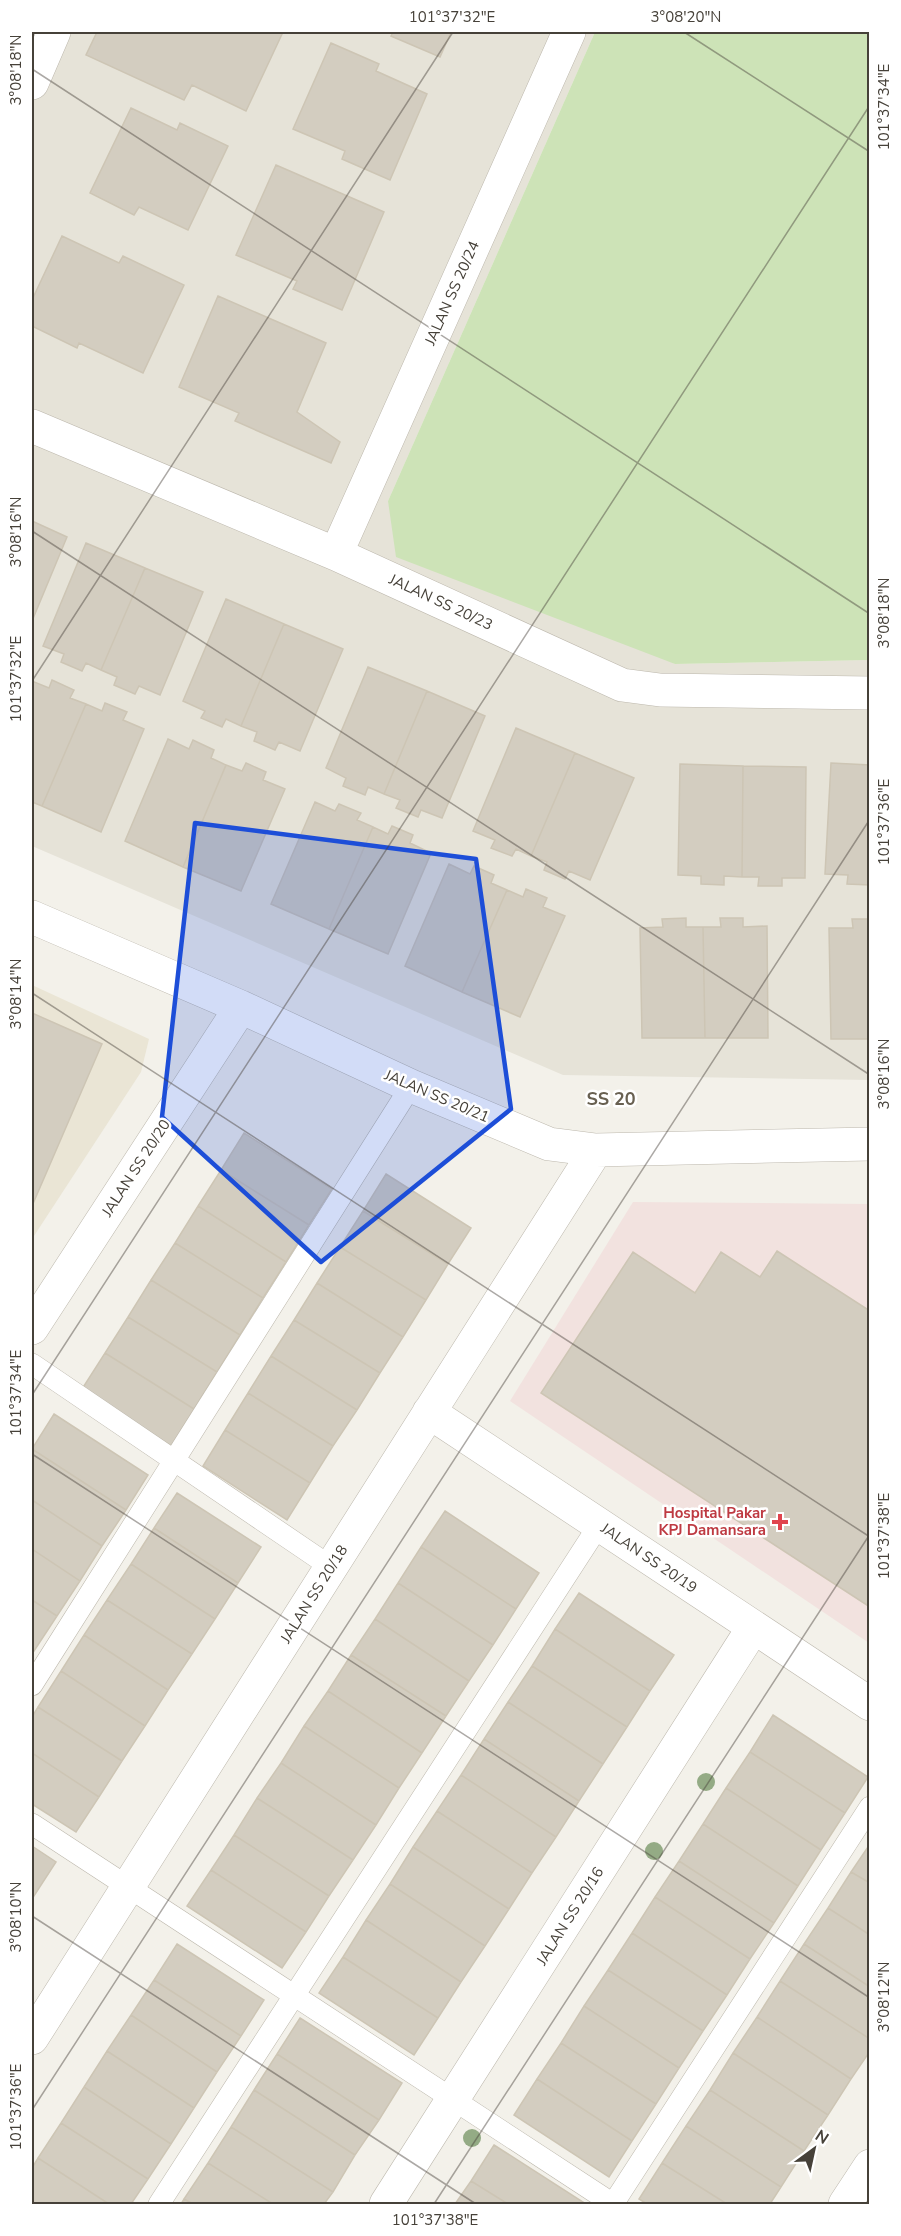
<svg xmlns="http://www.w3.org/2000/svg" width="901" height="2236" font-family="'Nunito Sans',sans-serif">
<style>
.residential{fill:#e6e3d8}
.education{fill:#eae5d5}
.medical{fill:#f2e2df}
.green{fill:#cde3b7}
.building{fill:#d3cdc0;stroke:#cdc5b4;stroke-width:1.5}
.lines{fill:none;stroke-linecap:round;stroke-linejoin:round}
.lane-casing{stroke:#bdb8ad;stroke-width:22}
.street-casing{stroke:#bdb8ad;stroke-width:34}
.lane{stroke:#fff;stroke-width:21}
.street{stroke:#fff;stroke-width:33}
.tree{fill:#94ab85}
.marked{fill:#1d4ed8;fill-opacity:0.2;stroke:#1d4ed8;stroke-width:4.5;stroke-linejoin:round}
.ticks{fill:none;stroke:#464139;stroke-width:1.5;stroke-opacity:0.45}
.health-dot{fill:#e0444e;stroke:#fff;stroke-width:2}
.labels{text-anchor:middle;stroke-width:5;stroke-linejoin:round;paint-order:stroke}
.street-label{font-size:15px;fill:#464139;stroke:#fff}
.health-label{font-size:15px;font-weight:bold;fill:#be3a42;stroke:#fff;text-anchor:end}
.quarter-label{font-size:18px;font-weight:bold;fill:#686051;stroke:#fff}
.neatline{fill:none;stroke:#464139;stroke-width:2}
.ticks-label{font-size:15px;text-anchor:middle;fill:#464139}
</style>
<rect width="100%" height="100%" fill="#f3f1ea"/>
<path class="residential" d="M32,32H595L388,501L675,664L869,660V1080L563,1075L32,846Z"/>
<path class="education" d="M32,985L149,1039L141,1072L32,1239Z"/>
<path class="medical" d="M633,1202L869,1204V1643L510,1401Z"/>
<path class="green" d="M595,32H869V660L675,664L396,557L388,501Z"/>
<path class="building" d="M97,32H283L246,111L192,85L184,100L86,55Z
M393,32H451L440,57L391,36Z
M331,43L379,64L376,71L427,94L390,180L342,159L345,151L293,129Z
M131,108L177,130L180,123L228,146L188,230L139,207L134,215L90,193Z
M276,165L384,212L342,310L293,289L297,281L236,255Z
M62,236L119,263L123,256L184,285L143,373L79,343L77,348L32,326V300Z
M218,296L326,343L297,412L340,442L331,463L235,421L239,413L179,387Z
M32,521L67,537L32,621Z
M86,543L145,568L101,670L86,663L82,671L61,662L64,654L43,646Z
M145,568L203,592L160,695L139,686L135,694L114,685L117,677L101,670Z
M226,599L284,624L241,726L226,719L222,727L201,718L205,711L183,701Z
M284,624L343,649L300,751L279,742L275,750L254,741L257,732L241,726Z
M368,667L427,691L384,794L368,787L365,795L343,786L346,778L326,768Z
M52,680L74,690L70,698L86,704L42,806L32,802V681L49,688Z
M427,691L485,716L442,818L421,810L418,817L396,808L400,800L384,794Z
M105,703L127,712L123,720L144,729L101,832L42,806L86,704L102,711Z
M516,728L575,753L531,856L516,849L512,856L491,848L495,840L473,831Z
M168,739L189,749L193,740L214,750L211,758L226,765L183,867L125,841Z
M575,753L634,778L590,880L569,871L565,879L544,870L547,862L531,856Z
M246,763L266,772L263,780L285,789L241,891L183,867L226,765L242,771Z
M831,763L870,765V885L847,884L848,875L825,874Z
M680,764L743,766L742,877L724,876V885L701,884V876L678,875Z
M743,766L806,767L805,878H782V886H758L759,877H742Z
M315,802L335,811L339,804L361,813L357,820L373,827L329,929L271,904Z
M392,826L413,835L410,843L431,853L388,954L329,929L373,827L388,834Z
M449,864L470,874L474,866L494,875L491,883L507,890L462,992L405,966Z
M526,889L547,898L543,907L565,916L520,1017L462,992L507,890L523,897Z
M686,918V927H703L705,1038H642L640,928L663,927L662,919Z
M720,918H743V927L767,926L768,1038H705L703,927H721Z
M852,919H870V1039H831L829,928H853Z
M32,1013L102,1044L32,1206Z
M244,1133L332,1189L309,1225L221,1170Z
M221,1170L309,1225L286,1262L198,1206Z
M386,1174L471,1228L448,1264L363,1211Z
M198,1206L286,1262L263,1298L175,1243Z
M363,1211L448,1264L426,1300L340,1247Z
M175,1243L263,1298L240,1335L151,1280Z
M340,1247L426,1300L403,1337L317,1283Z
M777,1251L870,1311V1607L541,1393L633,1252L695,1293L721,1252L760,1277Z
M151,1280L240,1335L217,1372L128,1317Z
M317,1283L403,1337L380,1373L294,1320Z
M128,1317L217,1372L194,1409L105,1353Z
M294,1320L380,1373L357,1410L271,1356Z
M105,1353L194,1409L171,1446L82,1389Z
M271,1356L357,1410L333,1446L248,1393Z
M248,1393L333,1446L310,1483L225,1430Z
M54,1414L148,1475L126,1510L32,1449Z
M225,1430L310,1483L287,1520L203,1466Z
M32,1449L126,1510L102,1546L32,1500Z
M177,1493L261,1547L238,1583L154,1528Z
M32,1500L102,1546L80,1581L32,1549Z
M445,1511L539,1573L516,1609L421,1547Z
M154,1528L238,1583L215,1619L131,1564Z
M421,1547L516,1609L493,1645L398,1583Z
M32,1549L80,1581L57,1616L32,1600Z
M131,1564L215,1619L192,1654L107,1600Z
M398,1583L493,1645L469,1681L375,1619Z
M579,1593L674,1655L650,1691L555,1629Z
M32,1600L57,1616L34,1651L32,1650Z
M107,1600L192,1654L168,1690L84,1635Z
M375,1619L469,1681L446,1716L351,1655Z
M555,1629L650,1691L627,1727L532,1666Z
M84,1635L168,1690L145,1726L61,1671Z
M351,1655L446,1716L422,1753L328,1691Z
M532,1666L627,1727L603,1764L508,1702Z
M61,1671L145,1726L122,1761L38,1707Z
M328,1691L422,1753L399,1788L304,1726Z
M508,1702L603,1764L579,1801L484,1739Z
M38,1707L122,1761L99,1797L32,1753V1717Z
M773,1715L868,1777L845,1813L750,1752Z
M304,1726L399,1788L376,1825L281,1763Z
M484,1739L579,1801L556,1837L461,1775Z
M750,1752L845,1813L821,1850L726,1788Z
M32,1753L99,1797L76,1832L32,1804Z
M281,1763L376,1825L353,1860L257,1798Z
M461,1775L556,1837L532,1873L437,1811Z
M726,1788L821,1850L798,1886L703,1824Z
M257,1798L353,1860L329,1896L234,1835Z
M437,1811L532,1873L509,1909L413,1847Z
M703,1824L798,1886L774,1923L679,1861Z
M234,1835L329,1896L306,1932L211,1870Z
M870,1844V1883L851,1872Z
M32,1846L56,1862L32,1899Z
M413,1847L509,1909L485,1946L390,1884Z
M679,1861L774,1923L750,1959L655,1897Z
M211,1870L306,1932L282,1968L187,1906Z
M851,1872L870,1883V1935L828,1908Z
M390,1884L485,1946L461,1982L366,1920Z
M655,1897L750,1959L727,1995L632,1933Z
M828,1908L870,1935V1987L804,1944Z
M366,1920L461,1982L438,2018L343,1957Z
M632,1933L727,1995L703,2031L608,1970Z
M177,1944L264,2000L241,2036L154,1980Z
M804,1944L870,1987V2039L780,1981Z
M343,1957L438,2018L414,2055L319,1993Z
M608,1970L703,2031L679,2068L584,2006Z
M154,1980L241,2036L217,2072L131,2015Z
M780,1981L870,2039V2051L851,2079L757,2017Z
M584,2006L679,2068L656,2104L561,2043Z
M131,2015L217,2072L194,2108L107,2051Z
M757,2017L851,2079L828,2115L733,2053Z
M300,2018L402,2083L379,2120L277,2054Z
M561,2043L656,2104L632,2141L537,2079Z
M107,2051L194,2108L171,2144L84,2087Z
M733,2053L828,2115L804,2151L710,2090Z
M277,2054L379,2120L355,2155L254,2090Z
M537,2079L632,2141L609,2177L514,2115Z
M84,2087L171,2144L148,2179L61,2123Z
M254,2090L355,2155L333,2192L231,2127Z
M710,2090L804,2151L781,2187L686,2126Z
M61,2123L148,2179L131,2204H109L38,2158Z
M686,2126L781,2187L770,2204H727L662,2163Z
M231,2127L333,2192L324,2204H273L208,2163Z
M494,2145L586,2204H508L471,2181Z
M38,2158L109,2204H32V2168Z
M208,2163L273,2204H193L184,2199Z
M662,2163L727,2204H647L639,2199Z
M471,2181L508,2204H455Z
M184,2199L193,2204H181Z"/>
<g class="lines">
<defs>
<path id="lane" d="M32,1364L331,1567
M32,1685L411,1086
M32,1824L613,2204
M159,2204L599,1525
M613,2204L870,1807"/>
<path id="street" d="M32,83L54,32
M32,426L336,554L622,685L660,690L870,693
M336,554L569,32
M32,917L241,1007L411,1086L549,1144L596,1150L870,1144
M32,1328L241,1007
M429,1412L870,1704
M32,2038L596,1150
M386,2204L753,1628
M845,2204L870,2166"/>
</defs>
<use href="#lane" class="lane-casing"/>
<use href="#street" class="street-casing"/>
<use href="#lane" class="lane"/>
<use href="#street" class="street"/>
</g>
<g class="tree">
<circle cx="706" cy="1782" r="9"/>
<circle cx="654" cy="1851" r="9"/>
<circle cx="472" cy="2138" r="9"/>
</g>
<path class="marked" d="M195,823L476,859L511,1109L321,1262L162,1117Z"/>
<path class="ticks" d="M684,32L870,152M32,69L870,614M32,531L870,1075M32,681L453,32M32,993L870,1537M32,1395L870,105M32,1454L870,1998M32,1916L476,2204M32,2110L870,819M434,2204L870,1534"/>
<path class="health-dot" d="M777 1513h6v6h6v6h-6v6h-6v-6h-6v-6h6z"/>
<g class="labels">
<g class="street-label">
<text transform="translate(452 293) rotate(-66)" y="5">JALAN SS 20/24</text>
<text transform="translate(441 602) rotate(25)" y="5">JALAN SS 20/23</text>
<text transform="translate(437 1096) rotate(23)" y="5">JALAN SS 20/21</text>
<text transform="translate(136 1168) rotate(-57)" y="5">JALAN SS 20/20</text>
<text transform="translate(649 1558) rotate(34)" y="5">JALAN SS 20/19</text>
<text transform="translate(314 1594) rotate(-58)" y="5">JALAN SS 20/18</text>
<text transform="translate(570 1916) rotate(-58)" y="5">JALAN SS 20/16</text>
</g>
<g class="health-label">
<text x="766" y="1518">Hospital Pakar<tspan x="766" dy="17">KPJ Damansara</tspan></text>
</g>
<g class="quarter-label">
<text x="611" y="1105">SS 20</text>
</g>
</g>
<rect width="901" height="2236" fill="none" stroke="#ffffff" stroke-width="66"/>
<g transform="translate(814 2149) rotate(33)" stroke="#ffffff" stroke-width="4.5" paint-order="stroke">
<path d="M0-4.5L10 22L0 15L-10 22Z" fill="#464139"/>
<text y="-9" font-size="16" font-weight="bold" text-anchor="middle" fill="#464139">N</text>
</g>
<rect x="33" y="33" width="835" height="2170" class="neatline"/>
<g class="ticks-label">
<text x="452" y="22">101°37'32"E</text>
<text x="686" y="22">3°08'20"N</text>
<text transform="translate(16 70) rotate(-90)" y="5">3°08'18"N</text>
<text transform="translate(884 107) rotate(-90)" y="5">101°37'34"E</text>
<text transform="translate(16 532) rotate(-90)" y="5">3°08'16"N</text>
<text transform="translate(884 613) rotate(-90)" y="5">3°08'18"N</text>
<text transform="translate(16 679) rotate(-90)" y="5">101°37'32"E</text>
<text transform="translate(884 822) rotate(-90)" y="5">101°37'36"E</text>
<text transform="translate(16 994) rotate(-90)" y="5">3°08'14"N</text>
<text transform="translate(884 1074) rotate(-90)" y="5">3°08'16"N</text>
<text transform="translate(16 1393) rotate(-90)" y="5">101°37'34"E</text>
<text transform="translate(884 1536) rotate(-90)" y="5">101°37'38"E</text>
<text transform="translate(16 1917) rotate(-90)" y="5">3°08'10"N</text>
<text transform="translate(884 1997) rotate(-90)" y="5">3°08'12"N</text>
<text transform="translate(16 2107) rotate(-90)" y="5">101°37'36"E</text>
<text x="435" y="2225">101°37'38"E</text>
</g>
</svg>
